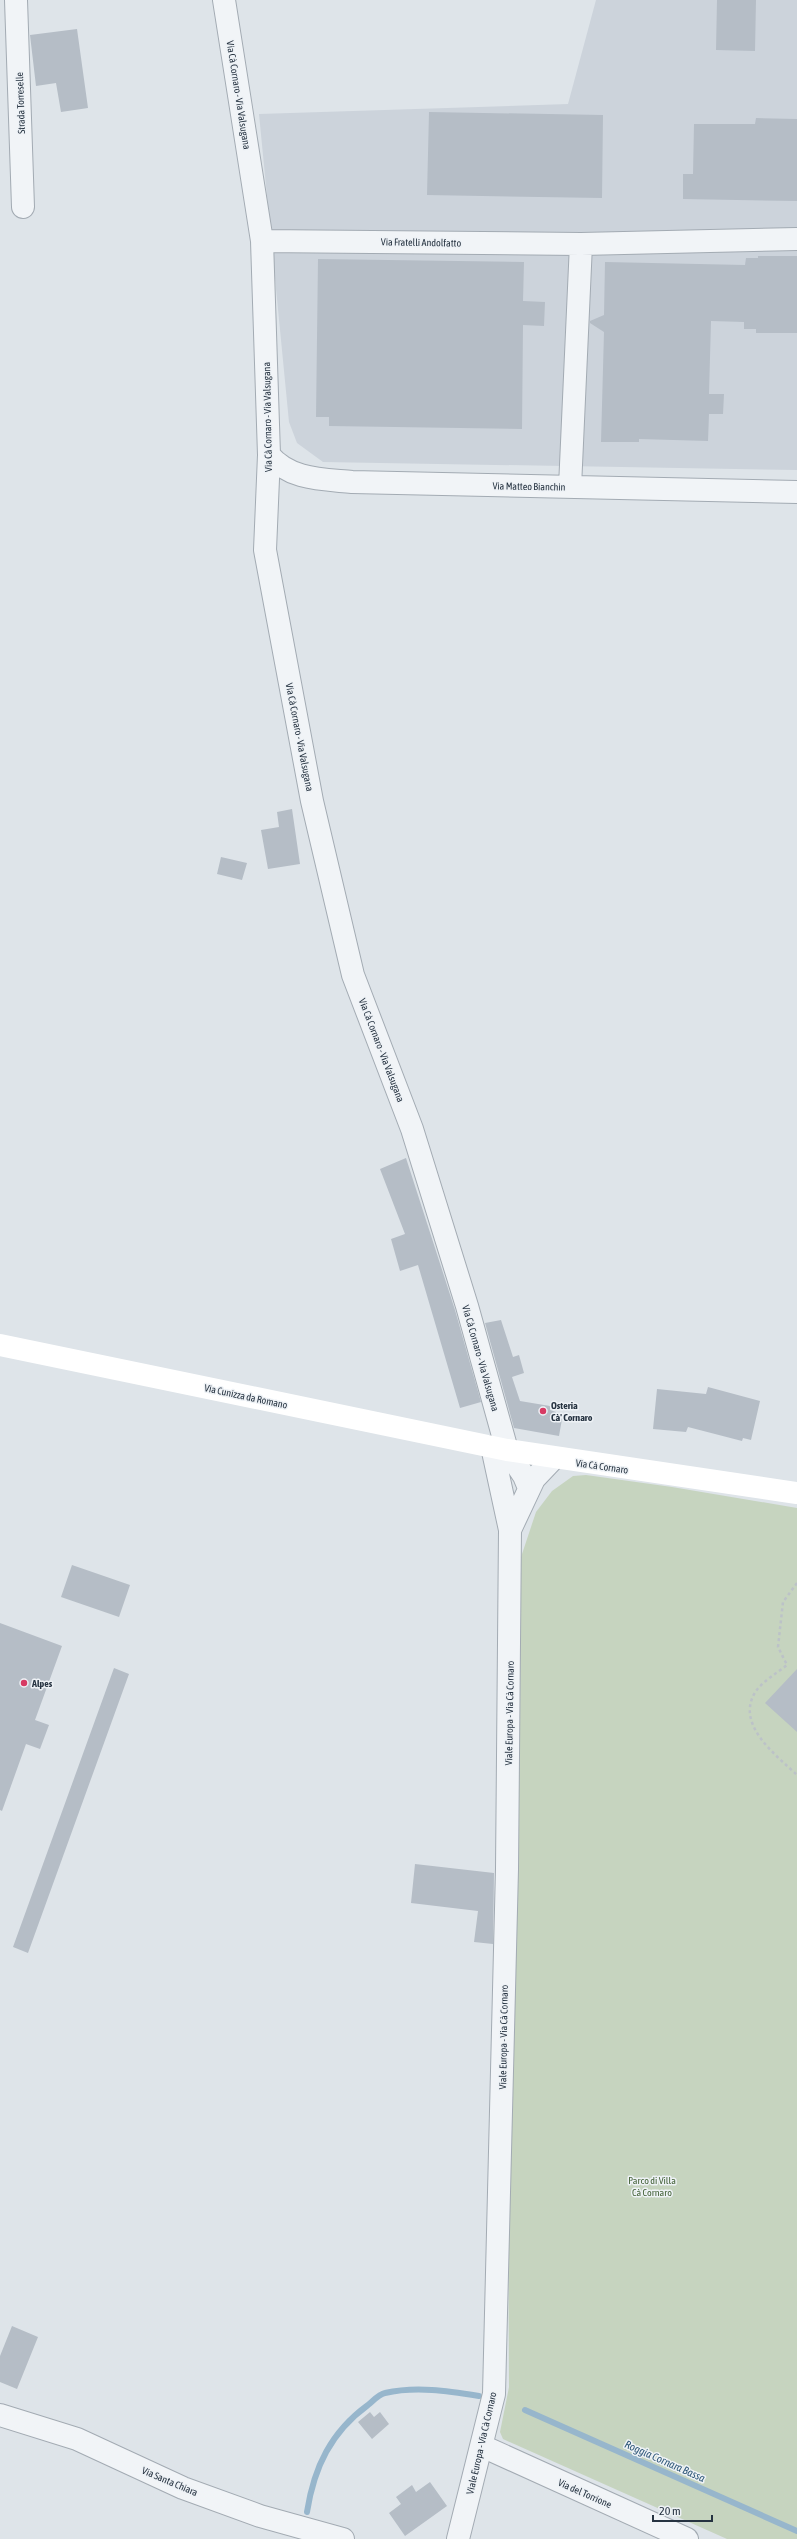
<svg xmlns="http://www.w3.org/2000/svg" width="797" height="2539" font-family="'Asap Condensed',sans-serif">
<style>
.built{fill:#ccd3db}
.green{fill:#c6d4bf}
.lines{fill:none;stroke-linecap:round;stroke-linejoin:round}
.stream{stroke:#97b6cc;stroke-width:6}
.building{fill:#b5bdc6}
.minor-casing{stroke:#a3abb3;stroke-width:24}
.tertiary-casing{stroke:#a3abb3;stroke-width:24}
.path{stroke:#bcc2c8;stroke-width:2.5;stroke-dasharray:3 3;stroke-linecap:butt}
.minor{stroke:#f1f4f7;stroke-width:22}
.tertiary{stroke:#f1f4f7;stroke-width:22}
.secondary{stroke:#fff;stroke-width:22}
.poi-dot{fill:#d73a63;stroke:#eef2f6;stroke-width:1.5}
.labels{text-anchor:middle;stroke-width:3;stroke-linejoin:round;paint-order:stroke}
.street-label{font-size:10px;fill:#263341;stroke:#eef2f6}
.poi-label{font-size:10px;font-weight:bold;fill:#263341;stroke:#eef2f6;text-anchor:start}
.park-label{font-size:10px;fill:#3f5e33;stroke:#eef2f6}
.water-label{font-size:11px;font-style:italic;fill:#2e5778;stroke:#eef2f6}
</style>
<rect width="100%" height="100%" fill="#dee4e9"/>
<path class="built" d="M596,0H797V470L323,462L297,443L289,422L259,114L568,104Z"/>
<path class="green" d="M586,1475L672,1487L797,1508V2539H727L503,2439L500,2432L509,2387L508,2185L520,1725L521,1557L536,1512L552,1491L573,1476Z"/>
<g class="lines">
<path class="stream" d="M525,2410L797,2531
M307,2512C314,2467 331,2432 368,2405C373,2401 379,2394 385,2393C416,2386 448,2391 479,2396"/>
</g>
<path class="building" d="M717,0H756L755,51L716,50Z
M77,29L88,108L61,112L56,83L36,86L30,35Z
M429,112L603,115L602,198L427,195Z
M756,118L797,119V201L683,199V174H693L694,124H755Z
M758,256H797V333H756V329H744V322L711,321L709,394H724L723,414H709L708,441L639,439V442H601L604,332L590,323V321L604,315L605,262L745,265L746,258H758Z
M318,259L524,262L523,301L545,302L544,326L523,325L522,429L329,426V417H316Z
M292,809L300,864L268,869L261,830L279,827L277,812Z
M221,857L247,863L242,880L217,874Z
M406,1158L455,1310L481,1402L460,1408L418,1265L400,1271L391,1239L405,1234L380,1169Z
M501,1320L513,1357L519,1355L524,1373L512,1377L520,1401L550,1406V1410L556,1412L553,1417L562,1419L559,1436L514,1428L485,1323Z
M708,1387L760,1401L751,1440L743,1438L742,1441L688,1427L686,1432L653,1429L657,1389L706,1394Z
M72,1565L130,1585L119,1617L61,1597Z
M0,1623L62,1646L35,1720L49,1725L40,1749L26,1744L2,1811L0,1810Z
M114,1668L129,1674L28,1953L13,1947Z
M797,1669V1732L765,1703Z
M415,1864L494,1873L493,1944L474,1942L478,1911L411,1903Z
M12,2326L38,2337L17,2389L0,2382V2356Z
M370,2412L374,2417L380,2412L389,2424L372,2439L358,2422Z
M430,2482L447,2506L405,2536L389,2513L401,2504L396,2497L412,2485L416,2492Z"/>
<g class="lines">
<defs>
<path id="minor" d="M16,0L23,207
M224,0L262,241L269,455L265,550L312,801L353,975L412,1129L467,1306L507,1450
M262,241L581,244L797,239
M269,455C290,480 322,479 352,482L797,492
M570,487L581,244
M0,2415L77,2439L183,2488L260,2516L343,2539
M482,2446L687,2539"/>
<path id="tertiary" d="M507,1450L524,1476L529,1488
M510,1530L534,1479L553,1459
M458,2539L494,2394L507,1869L510,1530L492,1447"/>
</defs>
<use href="#minor" class="minor-casing"/>
<use href="#tertiary" class="tertiary-casing"/>
<path class="path" d="M797,1583L783,1602L778,1647L787,1665C777,1673 763,1681 756,1691C734,1724 776,1755 797,1775"/>
<use href="#minor" class="minor"/>
<use href="#tertiary" class="tertiary"/>
<path class="secondary" d="M0,1345L507,1450L797,1493"/>
</g>
<g class="poi-dot">
<circle cx="543" cy="1411" r="4"/>
<circle cx="24" cy="1683" r="4"/>
</g>
<g class="labels">
<g class="street-label">
<text transform="translate(239 95) rotate(81)" y="4">Via Cà Cornaro - Via Valsugana</text>
<text transform="translate(20 103) rotate(-92)" y="4">Strada Torreselle</text>
<text transform="translate(421 242) rotate(1)" y="4">Via Fratelli Andolfatto</text>
<text transform="translate(267 417) rotate(-91)" y="4">Via Cà Cornaro - Via Valsugana</text>
<text transform="translate(529 486) rotate(1)" y="4">Via Matteo Bianchin</text>
<text transform="translate(300 737) rotate(79)" y="4">Via Cà Cornaro - Via Valsugana</text>
<text transform="translate(382 1050) rotate(69)" y="4">Via Cà Cornaro - Via Valsugana</text>
<text transform="translate(481 1358) rotate(74)" y="4">Via Cà Cornaro - Via Valsugana</text>
<text transform="translate(246 1396) rotate(12)" y="4">Via Cunizza da Romano</text>
<text transform="translate(602 1466) rotate(8)" y="4">Via Cà Cornaro</text>
<text transform="translate(509 1713) rotate(-89)" y="4">Viale Europa - Via Cà Cornaro</text>
<text transform="translate(503 2037) rotate(-89)" y="4">Viale Europa - Via Cà Cornaro</text>
<text transform="translate(481 2443) rotate(-77)" y="4">Viale Europa - Via Cà Cornaro</text>
<text transform="translate(170 2481) rotate(23)" y="4">Via Santa Chiara</text>
<text transform="translate(585 2493) rotate(24)" y="4">Via del Torrione</text>
</g>
<g class="poi-label">
<text x="551" y="1409">Osteria<tspan x="551" dy="12">Cà' Cornaro</tspan></text>
<text x="32" y="1687">Alpes</text>
</g>
<g class="park-label">
<text x="652" y="2184">Parco di Villa<tspan x="652" dy="12">Cà Cornaro</tspan></text>
</g>
<g class="water-label">
<text transform="translate(665 2461) rotate(24)" y="4">Roggia Cornara Bassa</text>
</g>
</g>
<path d="M653 2515v6h59v-6" fill="none" stroke="#263341" stroke-width="2"/>
<text x="659" y="2515" font-size="12" fill="#263341" stroke="#eef2f6" stroke-width="3" paint-order="stroke">20 m</text>
</svg>
